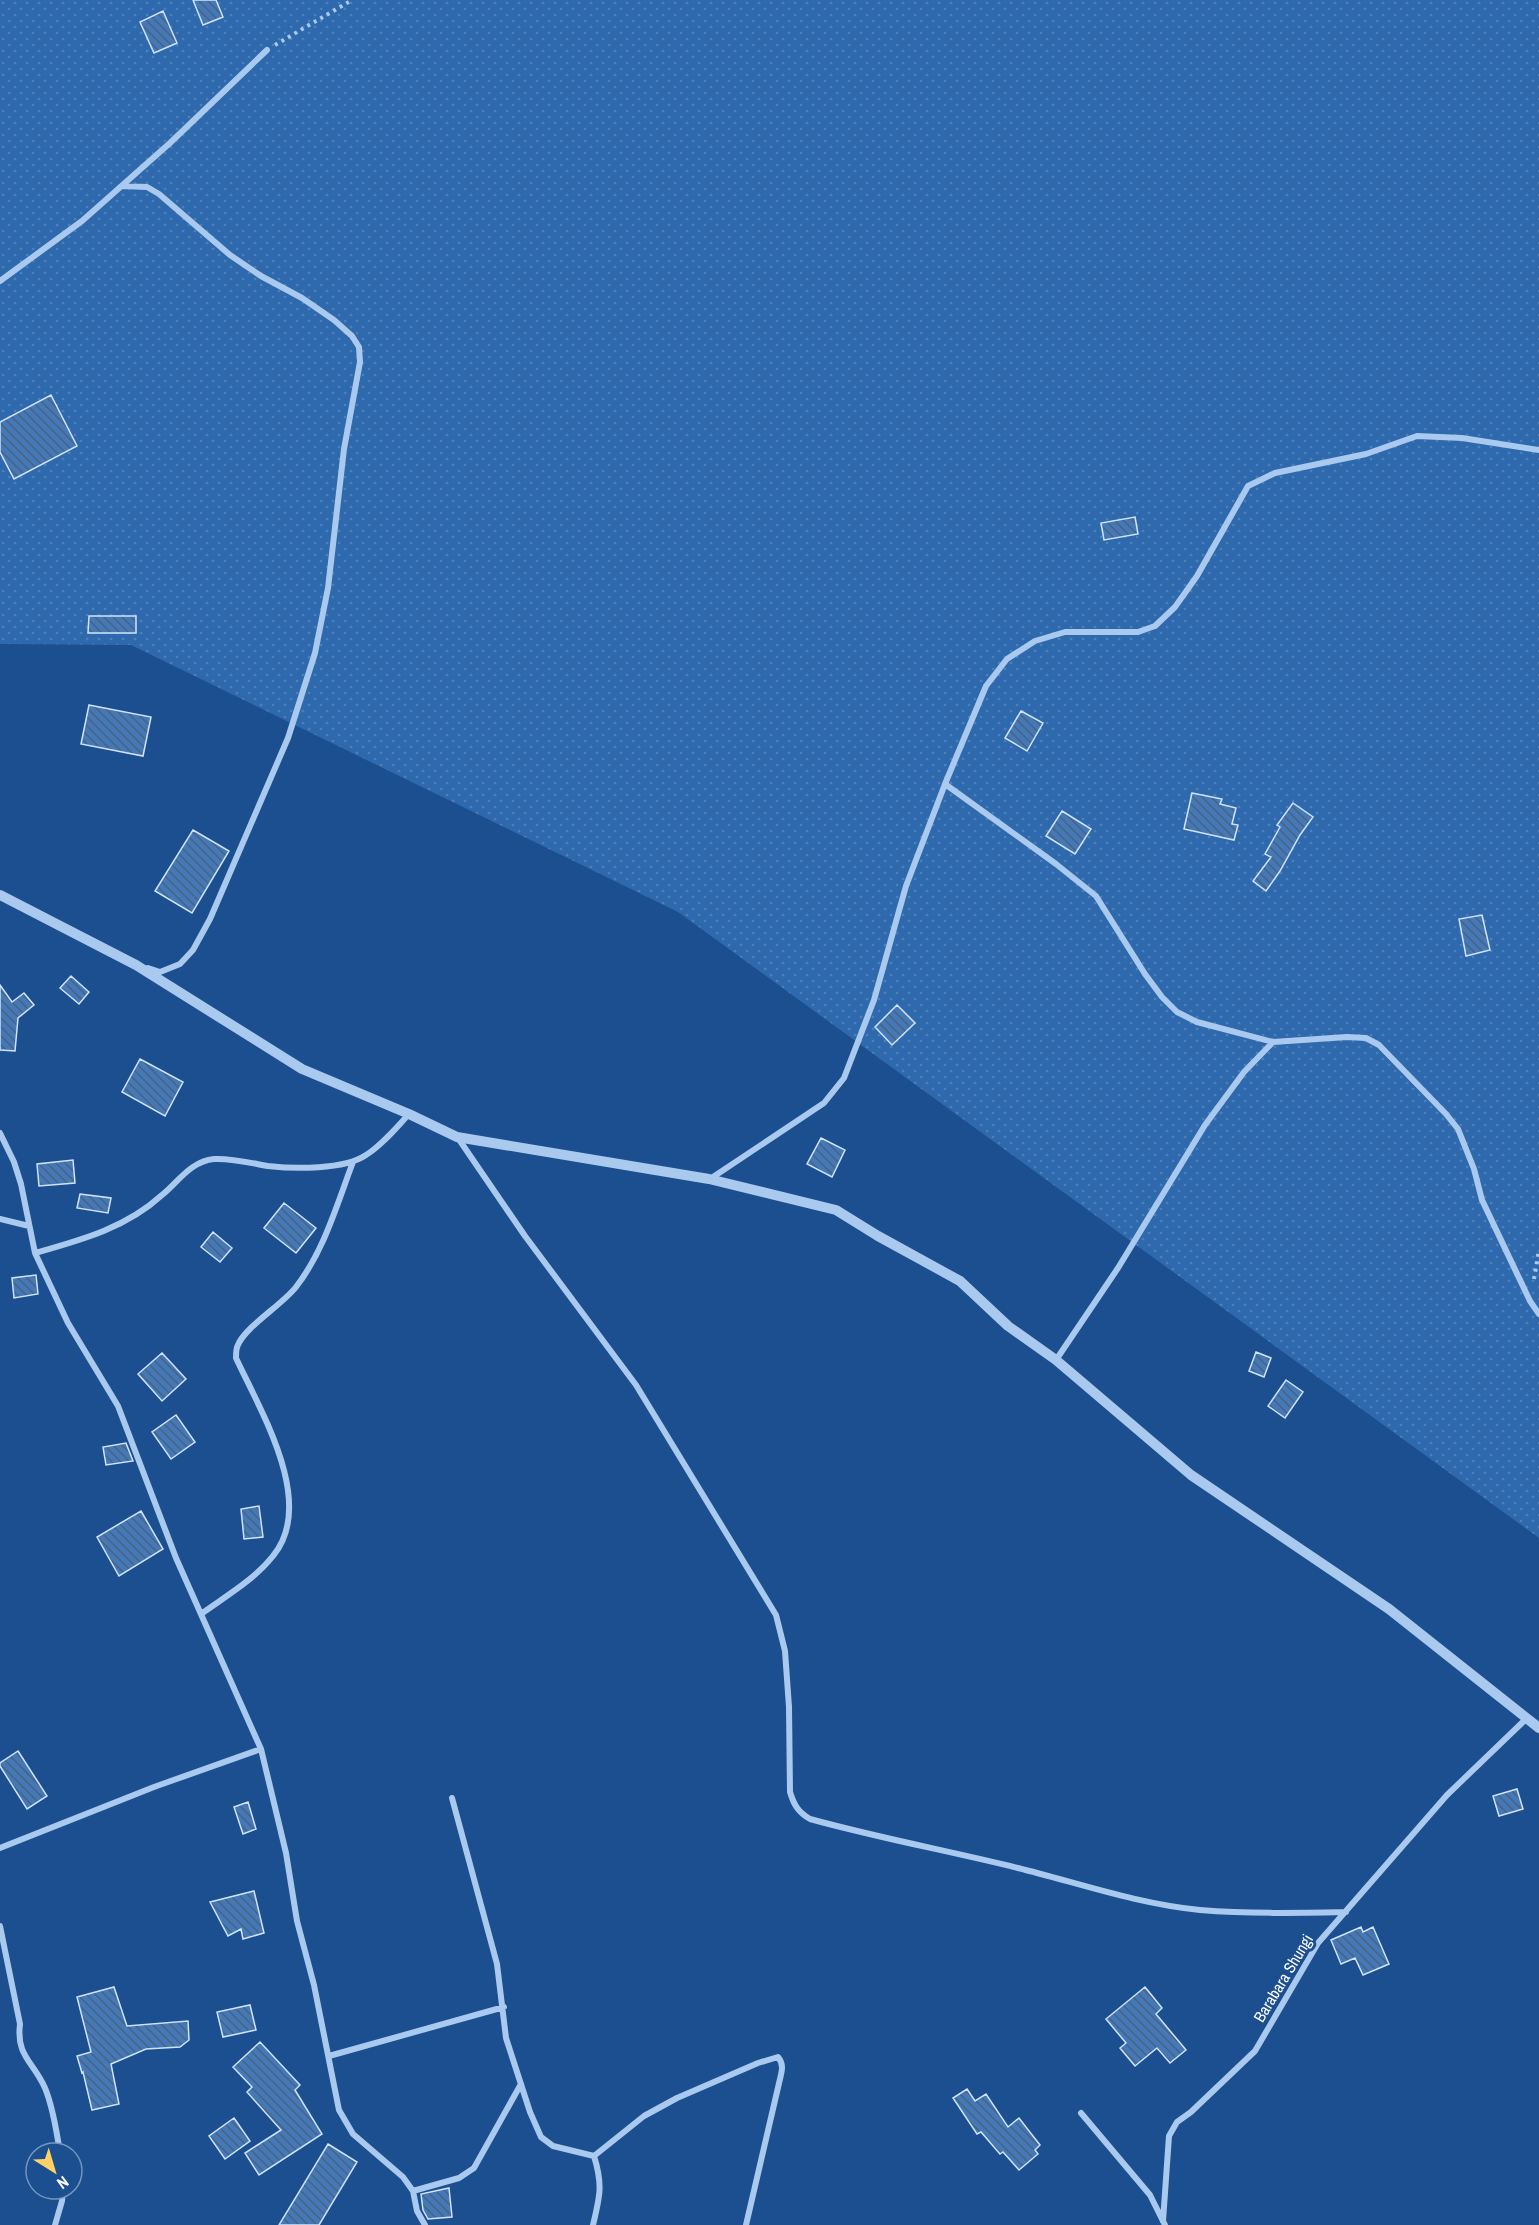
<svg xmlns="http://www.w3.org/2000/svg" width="1539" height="2225" font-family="'Archivo Narrow',sans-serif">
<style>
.grass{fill:url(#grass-dots)}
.building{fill:url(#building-back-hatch);stroke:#cfe3fa;stroke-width:1.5}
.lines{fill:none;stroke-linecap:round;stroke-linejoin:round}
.path{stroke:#a9c9ee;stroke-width:4;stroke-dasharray:3 4.5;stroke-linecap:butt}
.minor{stroke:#a9c9ee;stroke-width:6}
.tertiary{stroke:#a9c9ee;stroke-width:10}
.labels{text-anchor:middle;stroke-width:6;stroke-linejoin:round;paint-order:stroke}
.street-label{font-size:16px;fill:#fff;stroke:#1b4f8f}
</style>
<defs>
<pattern id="grass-dots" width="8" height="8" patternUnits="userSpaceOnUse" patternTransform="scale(1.5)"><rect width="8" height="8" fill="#2e69ad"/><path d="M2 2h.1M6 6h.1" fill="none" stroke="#4d80b9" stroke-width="1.8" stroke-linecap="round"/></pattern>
<pattern id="building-back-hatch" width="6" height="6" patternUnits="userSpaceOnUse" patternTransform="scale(1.5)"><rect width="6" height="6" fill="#4478b7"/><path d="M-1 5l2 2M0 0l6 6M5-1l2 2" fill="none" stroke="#486282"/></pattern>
</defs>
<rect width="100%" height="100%" fill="#1b4f8f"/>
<path class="grass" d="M0,0H1539V1538L678,912L131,645L0,644Z"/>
<path class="building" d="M193,0H216L223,17L203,25Z
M163,11L177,43L154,53L140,22Z
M51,395L77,446L14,479L0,452V422Z
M1135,517L1138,534L1104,540L1101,523Z
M89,616H136V633H88Z
M89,705L151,717L143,756L81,744Z
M1021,711L1043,723L1027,751L1005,738Z
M1192,793L1222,799L1220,804L1236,808L1232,824L1238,825L1234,840L1184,829Z
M1293,803L1313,817L1300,835L1280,871L1266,891L1253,881L1271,857L1265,854L1280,827L1277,825Z
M1062,811L1091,829L1075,854L1046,836Z
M193,830L229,851L192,913L155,891Z
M1482,915L1490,950L1466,956L1459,919Z
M71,976L89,992L79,1004L60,988Z
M0,985L12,1002L24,993L34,1005L18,1018L15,1051L0,1050Z
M897,1005L915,1023L892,1045L875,1027Z
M140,1059L183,1082L165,1116L122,1092Z
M821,1138L845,1150L832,1177L807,1164Z
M73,1160L75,1183L39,1186L37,1164Z
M80,1194L111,1198L108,1213L77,1208Z
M284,1203L316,1228L296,1253L264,1228Z
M213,1232L232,1248L220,1262L201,1247Z
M36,1275L38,1294L14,1298L12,1278Z
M1256,1352L1271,1358L1264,1377L1249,1371Z
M162,1353L186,1379L162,1401L138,1374Z
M1286,1380L1303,1392L1285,1418L1268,1406Z
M176,1415L195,1442L171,1459L152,1432Z
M126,1443L133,1461L106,1465L103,1447Z
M259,1506L263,1537L244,1539L241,1509Z
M141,1511L163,1549L119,1576L97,1537Z
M18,1751L47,1796L27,1809L0,1766V1763Z
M1517,1789L1523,1809L1499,1816L1493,1796Z
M248,1802L256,1829L243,1834L234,1807Z
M254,1891L264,1933L243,1939L241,1929L228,1936L210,1902Z
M1361,1927L1363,1932L1373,1927L1389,1964L1363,1975L1355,1958L1341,1964L1331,1940Z
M114,1987L127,2026L188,2021L189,2040L180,2047L146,2049L111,2064L119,2104L92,2110L83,2072L82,2073L77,2056L91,2052L77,1997Z
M1145,1987L1162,2008L1156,2014L1186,2050L1170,2063L1157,2048L1135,2066L1120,2048L1126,2043L1106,2019Z
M250,2005L256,2030L223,2037L217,2012Z
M260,2042L300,2085L295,2090L322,2134L259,2175L245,2153L281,2130L247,2092L252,2087L233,2067Z
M967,2089L975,2101L986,2094L1008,2127L1019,2118L1040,2145L1035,2150L1038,2154L1019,2170L1003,2152L1000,2154L981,2132L977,2134L953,2098Z
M234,2118L250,2141L225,2159L209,2136Z
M328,2144L357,2162L319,2225H279Z
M449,2188L452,2217L428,2219L423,2210L421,2194Z"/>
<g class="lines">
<path class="path" d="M275,45L352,0
M1534,1279L1539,1250"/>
<path class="minor" d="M122,186L147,187L159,194L230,255L261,276L302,298L334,320L352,336L359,347L360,362L344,449L328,588L315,653L288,738L210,919L193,950L180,964L160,972L148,968
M0,281L82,221L170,143L267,50
M945,784L1056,864L1096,896L1145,974L1162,997L1177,1012L1197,1022L1273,1042L1347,1037L1366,1038L1379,1045L1446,1114L1458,1129L1474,1169L1482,1200L1530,1301L1539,1314
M0,1133L14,1162L21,1184L35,1253L68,1323L118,1406L176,1558L261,1749L286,1853L297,1921L314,1985L339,2110L353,2134L403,2177L413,2191L417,2211L425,2225
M458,1138L525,1236L636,1385L776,1615L785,1651L789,1707L790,1792C794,1805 798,1812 810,1819C879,1838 949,1851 1018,1868C1078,1883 1138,1904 1200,1910C1248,1914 1297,1913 1346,1912
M710,1179L824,1103L844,1078L874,1000L906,886L945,784L986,686L1007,659L1035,641L1065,632H1138L1155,626L1175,607L1197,576L1248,486L1275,473L1366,454L1417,436L1462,438L1539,450
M0,1219L29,1226
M35,1253C81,1240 126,1228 162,1195C178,1182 191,1161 214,1159C231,1158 251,1163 268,1166C294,1169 344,1170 366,1155C382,1145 396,1128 409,1114
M1056,1360L1118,1268L1205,1125L1244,1072L1273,1042
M201,1614C226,1596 254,1580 273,1556C317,1503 260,1410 236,1358C236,1354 236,1348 238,1345C245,1327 282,1305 296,1287C324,1251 337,1204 353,1162
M452,1798L497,1964L506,2038L530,2112L541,2137L553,2146L594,2156C603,2185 600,2196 593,2225
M0,1848L154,1787L261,1749
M0,1926L20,2024C16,2056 33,2061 45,2088C53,2107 57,2133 60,2153
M329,2056L504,2007
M1081,2113L1150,2195L1165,2225
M594,2156L644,2116L677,2098L758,2063L778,2057C784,2064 782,2071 780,2079L746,2225
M413,2191L459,2178L474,2168L521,2084
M1163,2221L1169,2136L1177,2122L1191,2112L1255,2051L1318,1943L1447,1795L1527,1718
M55,2225L62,2201L63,2189"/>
<path class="tertiary" d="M0,895L136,965L302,1069L409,1114L457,1137L709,1179L836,1210L878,1236L960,1281L1008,1326L1056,1360L1191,1475L1389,1609L1539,1728"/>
</g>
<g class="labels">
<g class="street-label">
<text transform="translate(1283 1978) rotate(-59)" y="6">Barabara Shungi</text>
</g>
</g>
<g transform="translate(54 2171) rotate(143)"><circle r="28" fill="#1b4f8f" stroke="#7695bc" stroke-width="1.5"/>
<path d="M0-4.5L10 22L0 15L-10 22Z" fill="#ffd166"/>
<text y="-9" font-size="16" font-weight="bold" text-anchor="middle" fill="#ffffff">N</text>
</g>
</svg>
